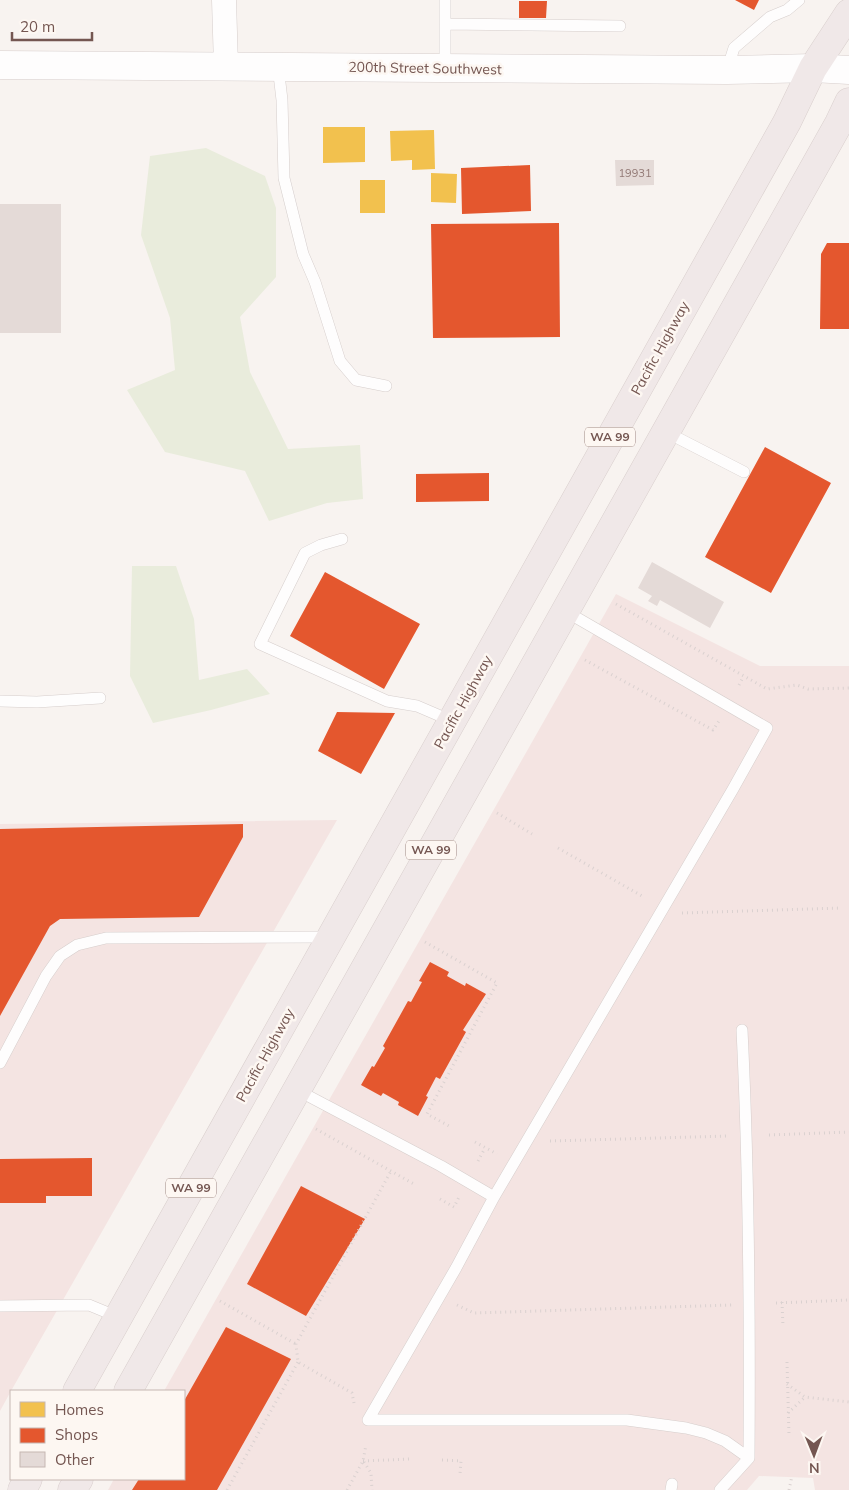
<svg xmlns="http://www.w3.org/2000/svg" width="849" height="1490" font-family="Mulish,sans-serif">
<style>
.commercial{fill:#f4e4e2}
.green{fill:#e9ecdc}
.homes{fill:#f2c14e}
.shops{fill:#e4572e}
.building{fill:#e4dad7}
.lines{fill:none;stroke-linecap:round;stroke-linejoin:round}
.lane-casing{stroke:#d6cecc;stroke-width:12}
.street-casing{stroke:#d6cecc;stroke-width:25}
.secondary-casing{stroke:#d7cecc;stroke-width:29}
.highway-casing{stroke:#d9cfcd;stroke-width:29}
.path{stroke:#dad1d0;stroke-width:3;stroke-dasharray:1 4;stroke-linecap:butt}
.lane{stroke:#fefdfd;stroke-width:11}
.street{stroke:#fefdfd;stroke-width:24}
.secondary{stroke:#fefdfd;stroke-width:28}
.highway{stroke:#f0e8e8;stroke-width:28}
.labels{text-anchor:middle;stroke-width:5;stroke-linejoin:round;paint-order:stroke}
.number-label{font-size:11px;fill:#927975}
.shield{fill:#fdf7f2;stroke:#9d8681;stroke-width:1}
.shield-label{font-size:12px;font-weight:bold;fill:#745651}
.street-label{font-size:14px;fill:#745651;stroke:#fdf7f2}
</style>
<rect width="100%" height="100%" fill="#f8f3f0"/>
<path class="commercial" d="M616,594L760,666H849V1490H815L813,1478L759,1476L747,1490H108L114,1479H184V1391H164Z
M337,820L11,1391L0,1411V824Z"/>
<path class="green" d="M206,148L265,176L276,208V277L240,317L250,372L288,449L360,445L363,499L327,503L269,521L245,471L165,452L127,390L175,370L170,318L141,235L150,156Z
M132,566H176L194,619L199,680L247,669L270,694L211,710L153,723L130,676Z"/>
<path class="homes" d="M323,127H365V162L323,163Z
M434,130L435,169L412,170V160L391,161L390,131Z
M431,173L457,174L456,203L431,202Z
M360,180H385V213H360Z"/>
<path class="shops" d="M735,0H759L754,10Z
M519,1H547L546,18H519Z
M530,165L531,211L462,214L461,168Z
M559,223L560,337L433,338L431,224Z
M827,243H849V329H820L821,254Z
M765,447L831,483L771,593L705,557Z
M489,473V501L416,502V474Z
M325,572L420,624L384,689L290,636Z
M337,712L395,713L361,774L318,751Z
M243,824V837L199,917L60,919L50,926L0,1016V829Z
M430,962L449,972L447,976L465,986L466,983L486,994L463,1030L466,1032L440,1079L436,1077L426,1096L428,1097L418,1116L398,1105L399,1102L383,1093L381,1096L361,1085L372,1066L374,1067L385,1048L383,1046L408,1001L411,1002L422,982L419,981Z
M92,1158V1196H46V1203H0V1159Z
M301,1186L365,1219L306,1316L247,1284Z
M226,1327L291,1359L217,1490H132L139,1479H184V1401Z"/>
<path class="building" d="M615,160H654V185L616,186Z
M0,204H61V333H0Z
M652,562L724,602L710,628L660,600L657,606L648,601L652,596L638,588Z"/>
<g class="lines">
<defs>
<path id="lane" d="M445,24L620,26
M278,66L282,100L284,178L303,254L315,282L340,361L356,380L386,386
M445,68V0
M727,70L734,48L770,17L787,10L799,0
M666,432L744,472
M342,539L321,545L305,553L260,644L387,701L417,706L452,721
M0,701L37,702L100,698
M742,1030C749,1173 750,1316 749,1458
M0,1063L46,976L60,956L77,945L106,938L329,937
M297,1090L441,1166L494,1197L733,789L767,728L565,611
M494,1197L456,1268L368,1420H627L686,1428L706,1433L725,1441L749,1458L720,1490
M0,1306L89,1305L118,1317
M671,1490L672,1484"/>
<path id="street" d="M224,0L226,66"/>
<path id="secondary" d="M0,65L727,70L813,68L849,70"/>
<path id="highway" d="M77,1391L787,122L813,68L849,13
M128,1391L839,123L849,102
M22,1490L28,1479
M72,1490L79,1479"/>
</defs>
<use href="#lane" class="lane-casing"/>
<use href="#street" class="street-casing"/>
<use href="#secondary" class="secondary-casing"/>
<use href="#highway" class="highway-casing"/>
<path class="path" d="M616,604L767,689L797,685L808,689L849,688
M585,660L713,730L719,721
M739,685L743,677
M497,813L532,834
M558,848L642,896
M682,913L841,908
M425,942L497,983L427,1114L449,1126
M316,1129L414,1184
M769,1135L849,1132
M550,1141L729,1136
M475,1142L497,1154
M478,1161L485,1148
M440,1199L454,1207L459,1197
M220,1301L296,1344
M782,1302L783,1327
M776,1303L849,1300
M457,1305L474,1313L732,1305
M787,1362L789,1435
M787,1384L805,1397L849,1402
M354,1403L352,1393L298,1362L296,1344L391,1171
M788,1413L805,1397
M442,1460L461,1461L460,1474
M363,1461L410,1459
M364,1462L371,1473L372,1490
M227,1490L298,1362
M347,1490L363,1461L366,1445
M789,1490L792,1476"/>
<use href="#lane" class="lane"/>
<use href="#street" class="street"/>
<use href="#secondary" class="secondary"/>
<use href="#highway" class="highway"/>
</g>
<g class="labels">
<g class="number-label">
<text x="635" y="177">19931</text>
</g>
<g class="shield">
<rect x="585" y="427.5" width="50" height="19" rx="4"/>
<rect x="406" y="840.5" width="50" height="19" rx="4"/>
<rect x="166" y="1178.5" width="50" height="19" rx="4"/>
</g>
<g class="shield-label">
<text x="610" y="441">WA 99</text>
<text x="431" y="854">WA 99</text>
<text x="191" y="1192">WA 99</text>
</g>
<g class="street-label">
<text transform="translate(425 68) rotate(1)" y="5">200th Street Southwest</text>
<text transform="translate(660 348) rotate(-61)" y="5">Pacific Highway</text>
<text transform="translate(463 702) rotate(-61)" y="5">Pacific Highway</text>
<text transform="translate(265 1055) rotate(-61)" y="5">Pacific Highway</text>
</g>
</g>
<rect x="10" y="1390" width="175" height="90" fill="#fdf7f2" stroke="#c6b7b2"/>
<rect x="20" y="1402" width="25" height="15" fill="#f2c14e" stroke="#c6b7b2"/>
<text x="55" y="1415" font-size="15" fill="#745651">Homes</text>
<rect x="20" y="1428" width="25" height="15" fill="#e4572e" stroke="#c6b7b2"/>
<text x="55" y="1440" font-size="15" fill="#745651">Shops</text>
<rect x="20" y="1452" width="25" height="15" fill="#e4dad7" stroke="#c6b7b2"/>
<text x="55" y="1465" font-size="15" fill="#745651">Other</text>
<g transform="translate(814 1455) rotate(179)" stroke="#fdf7f2" stroke-width="4" paint-order="stroke">
<path d="M0-4L9 19L0 12L-9 19Z" fill="#745651"/>
<text y="-8" font-size="14" font-weight="bold" text-anchor="middle" fill="#745651">N</text>
</g>
<path d="M12 32v8h80v-8" fill="none" stroke="#745651" stroke-width="2.5"/>
<text x="20" y="32" font-size="15" fill="#745651" stroke="#fdf7f2" stroke-width="4" paint-order="stroke">20 m</text>
</svg>
